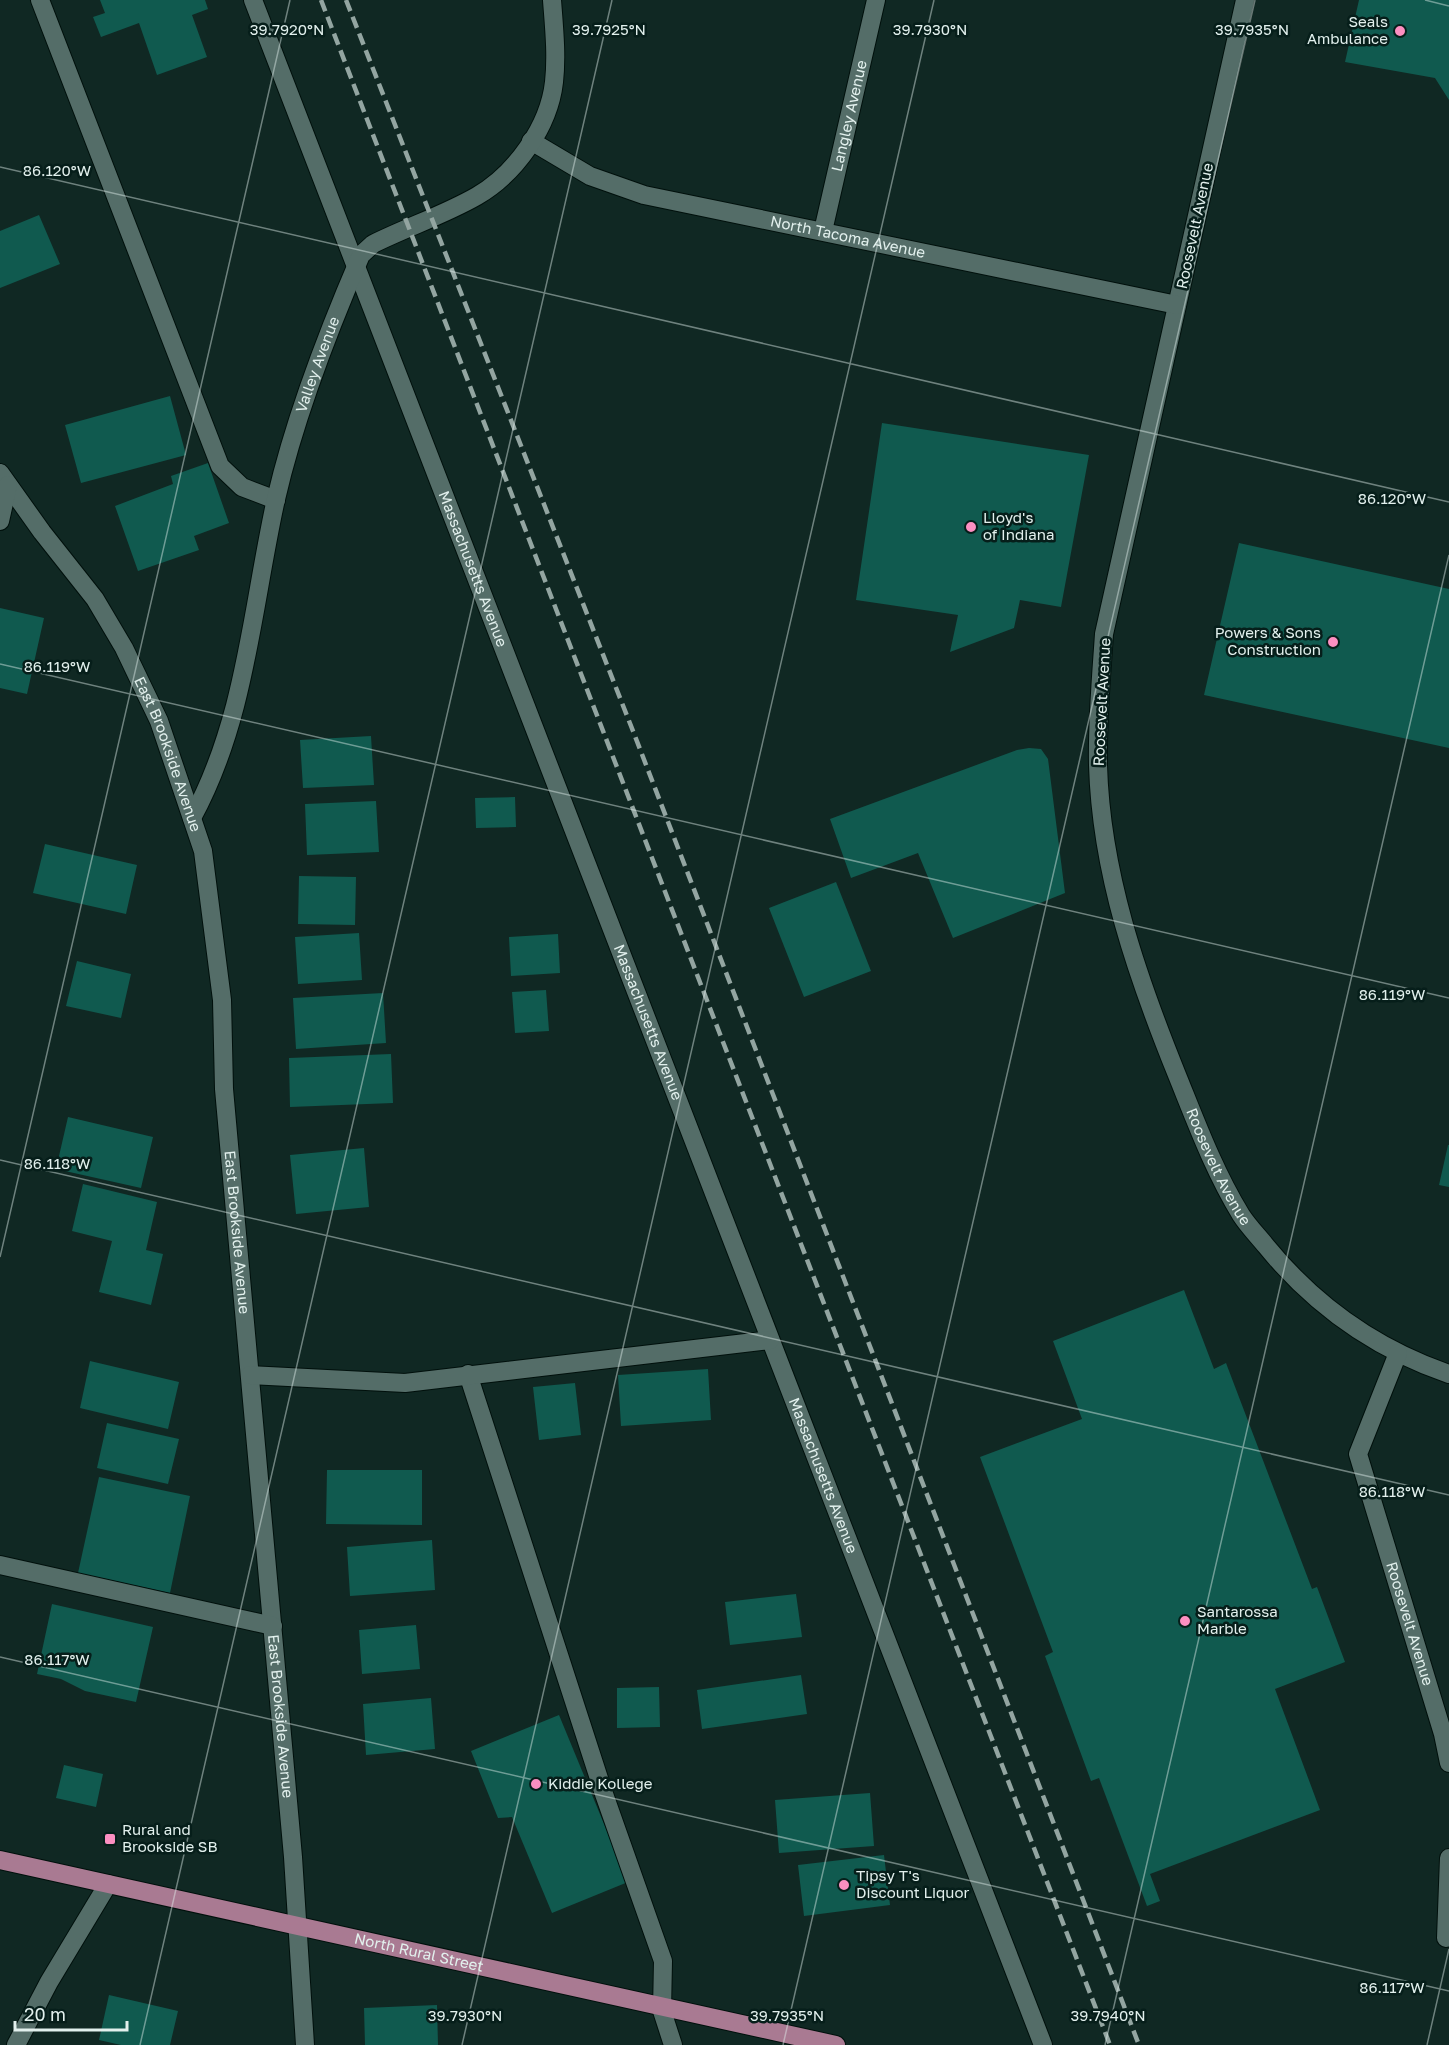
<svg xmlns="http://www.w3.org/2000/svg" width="1449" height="2045" font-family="'Golos Text',sans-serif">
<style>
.building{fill:#105a4f}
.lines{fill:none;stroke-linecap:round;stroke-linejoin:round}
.minor-casing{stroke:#00100c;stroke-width:20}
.major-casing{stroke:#00100c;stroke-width:20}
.minor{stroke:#546d68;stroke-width:18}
.major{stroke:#a97a92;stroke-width:18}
.rail{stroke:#93a5a1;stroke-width:4.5;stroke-dasharray:12 6;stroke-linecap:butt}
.ticks{fill:none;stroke:#e2f0ed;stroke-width:1.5;stroke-opacity:0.45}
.poi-dot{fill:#fc8fc1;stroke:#061e1a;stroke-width:2}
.labels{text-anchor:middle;stroke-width:5;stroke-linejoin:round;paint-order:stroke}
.poi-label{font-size:15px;fill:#e2f0ed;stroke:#061e1a;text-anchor:start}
.street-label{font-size:15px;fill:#e2f0ed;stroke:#061e1a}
.ticks-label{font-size:15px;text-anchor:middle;fill:#e2f0ed;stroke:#061e1a;stroke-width:5;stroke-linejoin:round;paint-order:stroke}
</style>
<rect width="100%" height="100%" fill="#102823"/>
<path class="building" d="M100,0H205L208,9L192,15L207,57L157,75L139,23L101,37L93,17L105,13Z
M1359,0H1449V100L1435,78L1345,62Z
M39,215L60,264L0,288V231Z
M170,396L186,455L81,483L65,425Z
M882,423L1089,455L1061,607L1020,600L1014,628L950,652L958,615L856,600Z
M208,463L229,523L194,536L199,550L138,571L115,506L173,484L171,476Z
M1239,543L1449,589V748L1204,695Z
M0,608L44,618L27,694L0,688Z
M371,736L374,785L303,788L300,740Z
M1029,748L1041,749L1048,759L1065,893L953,938L918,853L851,878L830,819L1017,750Z
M515,797L516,827L476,828L475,798Z
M376,801L379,852L307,855L305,804Z
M45,844L137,865L126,914L33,893Z
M299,876L356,877L355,925L298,924Z
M836,882L871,971L804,997L769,908Z
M359,933L362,980L298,984L295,937Z
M558,934L560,973L511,976L509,937Z
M77,961L131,974L121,1018L66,1006Z
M546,990L549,1031L515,1033L512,992Z
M383,993L386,1043L296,1049L293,998Z
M391,1054L393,1103L290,1107L289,1058Z
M68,1117L153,1137L141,1188L56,1169Z
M1448,1145H1449V1187L1439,1185Z
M364,1148L369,1207L296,1214L290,1155Z
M83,1184L157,1202L146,1250L163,1254L151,1305L99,1292L112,1241L72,1231Z
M1184,1290L1214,1369L1226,1363L1312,1589L1317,1587L1345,1662L1275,1689L1320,1810L1150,1874L1160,1901L1147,1906L1099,1778L1091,1781L1045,1656L1053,1652L980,1457L1082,1419L1053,1341Z
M90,1361L179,1382L168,1429L80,1408Z
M708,1369L711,1420L621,1426L618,1375Z
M575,1383L581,1435L539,1440L533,1387Z
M107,1423L179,1439L168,1484L97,1468Z
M327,1470H422V1525L326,1524Z
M99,1477L190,1496L170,1593L78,1573Z
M432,1540L435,1590L350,1596L347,1547Z
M796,1594L802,1637L730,1645L725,1602Z
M52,1604L153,1627L136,1702L85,1691L61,1679L37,1674Z
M416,1625L420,1669L362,1674L359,1630Z
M801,1675L807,1714L702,1729L697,1690Z
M659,1687L660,1727L617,1728V1688Z
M431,1698L435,1749L366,1755L363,1704Z
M559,1715L628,1882L552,1913L512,1817L498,1818L471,1751Z
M64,1765L103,1774L96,1807L56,1798Z
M870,1793L874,1846L779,1853L775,1800Z
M884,1855L890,1905L804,1916L798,1865Z
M109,1995L178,2011L170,2045H121L99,2040Z
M437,2005L438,2045H365L364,2008Z"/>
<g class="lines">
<defs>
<g id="minor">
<path d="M40,0L220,466L242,487L276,500"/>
<path id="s1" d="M253,0L1043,2045"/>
<path id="s2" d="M1245,0L1104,634C1101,678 1097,722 1098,765C1101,873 1137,976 1177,1075C1196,1122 1214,1171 1241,1215C1248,1226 1258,1236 1266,1246C1315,1306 1376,1349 1449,1374"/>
<path id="s3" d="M531,141L590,176L644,195L1177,305"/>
<path id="s4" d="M823,231L876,0"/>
<path id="s5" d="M0,473L42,532L95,599L124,648L159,721L203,851L222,1000L224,1089L293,1857L305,2045"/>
<path d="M0,521L8,485"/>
<path id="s6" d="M192,818C246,719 252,607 276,499C294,421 329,329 361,255L373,244C407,227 444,215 477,196C515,174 549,127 554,82C557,55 554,27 552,0"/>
<path id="s7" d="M1398,1353L1358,1454L1443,1734L1449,1763"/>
<path d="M468,1374L604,1794L663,1961L662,2011L673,2045"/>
<path d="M250,1375L405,1383L770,1340"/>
<path d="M0,1565L273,1626"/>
<path d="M1446,1938L1449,1858"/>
<path d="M16,2045L49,1982L108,1884"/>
</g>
<g id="major">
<path id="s8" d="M0,1860L836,2045"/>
</g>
</defs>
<use href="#minor" class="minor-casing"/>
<use href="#major" class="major-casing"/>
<use href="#minor" class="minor"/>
<use href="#major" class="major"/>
<path class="rail" d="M321,0L1110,2045
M346,0L633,731L1139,2045"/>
</g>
<path class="ticks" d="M1425,0L1449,6M0,167L1449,502M0,664L1449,998M0,1160L1449,1495M0,1257L290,0M0,1657L1449,1991M140,2045L612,0M462,2045L934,0M783,2045L1255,0M1105,2045L1449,555M1427,2045L1449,1949"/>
<g class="poi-dot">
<circle cx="1400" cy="31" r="6"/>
<circle cx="971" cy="527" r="6"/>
<circle cx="1333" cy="642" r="6"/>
<circle cx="1185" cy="1621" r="6"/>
<circle cx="536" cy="1784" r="6"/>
<rect x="104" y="1833" width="12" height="12" rx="3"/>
<circle cx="844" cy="1885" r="6"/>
</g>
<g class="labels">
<g class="poi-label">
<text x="1388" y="27" text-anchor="end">Seals<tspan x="1388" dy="17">Ambulance</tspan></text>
<text x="983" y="523">Lloyd's<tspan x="983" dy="17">of Indiana</tspan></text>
<text x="1321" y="638" text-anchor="end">Powers &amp; Sons<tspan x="1321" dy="17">Construction</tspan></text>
<text x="1197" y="1617">Santarossa<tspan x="1197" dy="17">Marble</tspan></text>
<text x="548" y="1789">Kiddie Kollege</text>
<text x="122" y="1835">Rural and<tspan x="122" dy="17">Brookside SB</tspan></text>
<text x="856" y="1881">Tipsy T's<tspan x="856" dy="17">Discount Liquor</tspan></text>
</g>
<g class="street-label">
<text dy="5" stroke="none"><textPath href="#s4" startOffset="118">Langley Avenue</textPath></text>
<text transform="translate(1195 226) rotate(-78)" y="5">Roosevelt Avenue</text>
<text dy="5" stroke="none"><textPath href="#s3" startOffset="334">North Tacoma Avenue</textPath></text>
<text dy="5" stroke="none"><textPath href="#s6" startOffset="472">Valley Avenue</textPath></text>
<text dy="5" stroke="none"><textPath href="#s1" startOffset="610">Massachusetts Avenue</textPath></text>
<text transform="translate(1102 702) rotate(-87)" y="5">Roosevelt Avenue</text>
<text dy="5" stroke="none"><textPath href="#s5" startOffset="330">East Brookside Avenue</textPath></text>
<text dy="5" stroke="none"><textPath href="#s1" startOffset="1096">Massachusetts Avenue</textPath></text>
<text dy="5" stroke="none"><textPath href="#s2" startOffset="1203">Roosevelt Avenue</textPath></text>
<text dy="5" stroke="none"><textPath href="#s5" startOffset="816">East Brookside Avenue</textPath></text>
<text dy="5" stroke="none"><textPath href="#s1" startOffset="1582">Massachusetts Avenue</textPath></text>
<text dy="5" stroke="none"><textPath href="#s7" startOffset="286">Roosevelt Avenue</textPath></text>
<text dy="5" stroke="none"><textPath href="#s5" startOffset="1302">East Brookside Avenue</textPath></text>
<text dy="5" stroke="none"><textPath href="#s8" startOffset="429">North Rural Street</textPath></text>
</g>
</g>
<g class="ticks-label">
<text x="287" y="35">39.7920°N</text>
<text x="609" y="35">39.7925°N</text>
<text x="930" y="35">39.7930°N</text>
<text x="1252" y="35">39.7935°N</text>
<text x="57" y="176">86.120°W</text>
<text x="1392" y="504">86.120°W</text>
<text x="57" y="672">86.119°W</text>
<text x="1392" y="1000">86.119°W</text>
<text x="57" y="1169">86.118°W</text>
<text x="1392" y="1497">86.118°W</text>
<text x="57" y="1665">86.117°W</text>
<text x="1392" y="1993">86.117°W</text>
<text x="465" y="2021">39.7930°N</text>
<text x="787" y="2021">39.7935°N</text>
<text x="1108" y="2021">39.7940°N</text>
</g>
<path d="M15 2021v9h112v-9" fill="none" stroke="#e2f0ed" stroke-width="3"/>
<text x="24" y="2021" font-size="18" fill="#e2f0ed" stroke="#061e1a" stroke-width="4.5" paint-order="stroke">20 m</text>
</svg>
